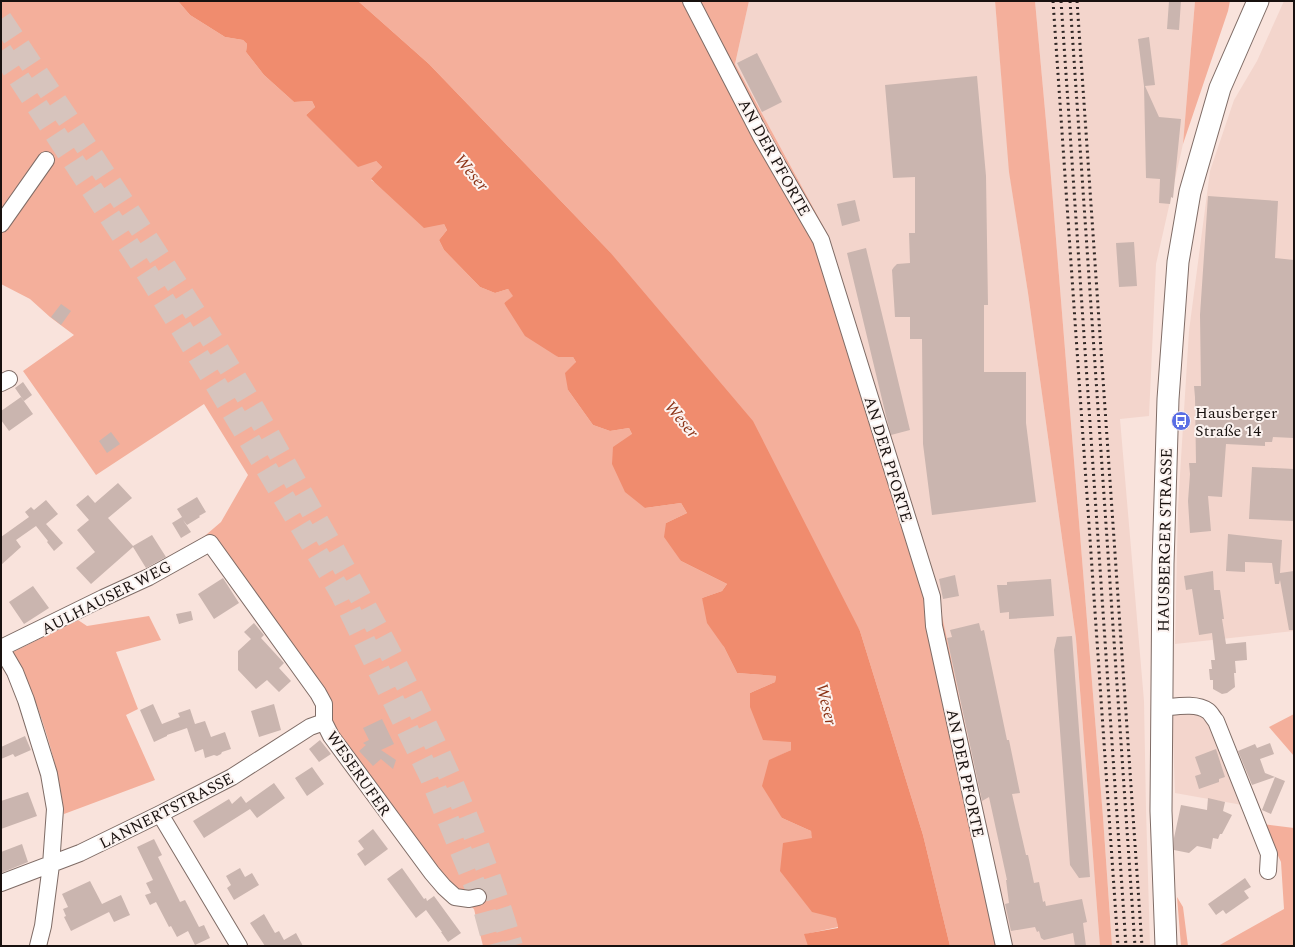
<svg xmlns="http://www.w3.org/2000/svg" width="1295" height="947" font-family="Spectral,serif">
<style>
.built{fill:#f3d5cc}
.green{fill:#f4af9b}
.water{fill:#f08c6e}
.building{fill:#cab5af}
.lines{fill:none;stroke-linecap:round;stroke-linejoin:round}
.highway-tunnel{stroke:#d7c4bd;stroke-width:22;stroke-dasharray:22 11;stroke-linecap:butt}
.minor-casing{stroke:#7f6c66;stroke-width:18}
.major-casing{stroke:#7f6c66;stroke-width:23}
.minor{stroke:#fff;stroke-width:16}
.major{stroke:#fff;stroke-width:21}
.rail{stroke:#302725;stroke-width:3;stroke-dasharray:2 4;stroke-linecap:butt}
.labels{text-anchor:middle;stroke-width:4;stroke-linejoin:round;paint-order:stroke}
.street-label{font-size:16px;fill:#18110f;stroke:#fcf3f0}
.poi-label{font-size:16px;fill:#18110f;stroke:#fcf3f0;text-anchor:start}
.water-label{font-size:17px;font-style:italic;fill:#8c3316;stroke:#fcf3f0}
</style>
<rect width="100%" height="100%" fill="#f9e3dc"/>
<path class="built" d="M749,1H995L1010,176L1028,293L1076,639L1100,946H1011L938,596L827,233L735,64Z
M1035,1H1195L1183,144L1156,264L1149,416L1120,419L1144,701L1146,809L1150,946H1112L1103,817L1050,165Z
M1284,1H1294V631L1175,644L1178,507L1189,331L1210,171L1234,100L1257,61Z
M1172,709L1207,711L1248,806L1175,793Z"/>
<path class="green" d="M1,1H178L190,15L225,37L243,40L247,44L246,52L264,75L294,102L312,101L315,107L306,115L376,161L382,167L371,180L444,224L447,230L439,240L444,250L480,287L495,293L508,289L514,296L504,303L558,357H573L576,362L568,390L593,425L610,431L629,428L632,434L645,508L681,503L687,513L666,523L681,561L727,584L722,591L702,598L724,647L737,673L776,676L775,682L750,693L791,742V750L769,761L782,818L811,831L837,918L838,927L806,934L809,946H483L474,909L435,876L323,725L322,698L200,540L221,522L248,475L204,404L96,475L23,371L74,335L50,317L30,299L1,284Z
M358,1H749L735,64L827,233L938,596L1011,946H950L923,835L860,631L609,251L429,64Z
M995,1H1035L1050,165L1103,817L1112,946H1100L1076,639L1028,293L1009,172Z
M1195,1H1230L1228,11L1183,144Z
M149,616L161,640L116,652L138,709L126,715L155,780L64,814C58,762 38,699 13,652L78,620L87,626Z
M1294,714V756L1269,727Z
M1263,824L1294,828V946H1218L1284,909L1281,862Z
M1177,897L1183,907L1188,946H1181Z"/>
<path class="water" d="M178,1H358L429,64L609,251L753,421L860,631L923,835L950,946H808L804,934L838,928V927L836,918L812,912L780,871L783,843L812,838L811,831L782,818L762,786L769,760L791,750V742L763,740L750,707V693L775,682L776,676L737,673L724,647L707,623L702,598L722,591L727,584L681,561L664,537L666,523L687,513L681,503L645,508L625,492L612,464L613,447L632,434L629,428L610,431L593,425L568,390L565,373L576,362L573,357H558L525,336L504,303L513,296L508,289L495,293L480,287L444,250L439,240L447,230L444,224L424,228L371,179L382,167L376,161L358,167L306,115L315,107L312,101L294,102L264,75L246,52L247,44L243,40L225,37L190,15Z"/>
<path class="building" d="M1169,1H1181L1179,30L1167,29Z
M1149,37L1155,85L1145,86L1159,117L1181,119L1173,198L1171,197L1170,204L1159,203L1160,179L1146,178L1144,86L1138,39Z
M757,53L782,102L762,112L737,63Z
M977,76L986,176L988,305H984V372H1026V423L1036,502L932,515L923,444L922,339H910V317H895L892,270L894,267L897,264L910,263L909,233H915V177L893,178L885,85Z
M1208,196L1278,201L1275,258L1294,260V438L1273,437L1272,442H1265V446L1226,444L1222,497L1208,496L1211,531L1190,533L1188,501L1190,474L1189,463H1196L1195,397L1194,386H1201L1200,315Z
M855,200L860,221L842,226L837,204Z
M1134,242L1137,286L1119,287L1116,243Z
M866,248L910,430L891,435L886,416L847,253Z
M61,304L71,311L61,325L51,317Z
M23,382L32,395L24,401L15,388Z
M21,397L33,414L9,431L1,420V411Z
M111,432L120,444L107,453L99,441Z
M1252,467L1294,469V521L1249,519Z
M118,483L132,498L108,518L133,546L152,535L166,557L146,568L133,547L91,584L76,568L95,552L77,530L89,520L76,505L88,495L95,503Z
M197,497L206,512L199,516L200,517L187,525L183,520L191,532L181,538L172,523L182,517L177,509Z
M46,500L58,514L46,524L63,543L54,551L47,542L48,541L36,526L16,540L21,547L1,565V537L29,517L25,512L31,507L34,510Z
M1228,534L1282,540L1280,573L1294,571V630H1289L1280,580L1279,584H1275L1272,563L1245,562V572L1226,571Z
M1213,571L1214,590H1220L1224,619H1222L1226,644L1246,642L1247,660L1235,661L1236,673H1234L1235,687L1227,693L1222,694L1213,689V680H1210L1209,669H1212L1211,660H1215L1212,633L1199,635L1192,589L1186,590L1184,576Z
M955,575L959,596L943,599L939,579Z
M223,578L239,603L214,619L198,594Z
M1051,579L1054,616L1009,619V612L1000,613L997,585H1007V582Z
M33,586L49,608L24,624L9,602Z
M191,611L193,620L179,624L176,614Z
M254,623L264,635L261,638L284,663L279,668L291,681L279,692L267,680L256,689L238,670V651L251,639L244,632Z
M979,623L981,631L984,630L1007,740H1009L1020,793L1012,794L1026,855H1028L1034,883L1039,882L1043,902L1045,901L1046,906L1082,899L1087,922L1083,923L1086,946H1075L1073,933L1044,940L1041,938L1039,931L1037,932L1035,927L1011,931L1005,904L1009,903L1006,880H1007L989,797L982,801L947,638L952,637L950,630Z
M1072,636L1090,877L1079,878L1070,865L1054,650L1057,637Z
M153,704L162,724L180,717L178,713L190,709L195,724L205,721L211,737L225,732L231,749L222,752L221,754L217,756L214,755L205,758L203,749L195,752L187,728L167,735V736L154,742L140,710Z
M274,704L281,730L259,737L251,711Z
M382,719L394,744L381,750L396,760L393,769L381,759L373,766L359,751L366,745L363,743L369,740L363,728Z
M25,736L31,750L15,757L13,754L1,759V747Z
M320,740L331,754L319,762L309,749Z
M1270,743L1274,754L1260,759L1265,773L1275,777L1252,785L1238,751L1255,744L1257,748Z
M1216,749L1225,777L1219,779V782L1199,789L1195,776L1201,774L1195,757Z
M312,767L324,784L307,796L295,778Z
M1275,777L1285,781L1271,814L1262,810Z
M274,783L285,798L257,818L250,809L204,838L193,821L229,799L232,804L241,796L246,803Z
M28,792L37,816L1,829V801Z
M1208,798L1225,802L1223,811L1232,815L1222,834H1220L1218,839L1213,838L1211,849L1197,846L1189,853L1174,850V838L1181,805L1207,810Z
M373,829L388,849L365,866L357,854L364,849L358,841Z
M154,839L162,855L158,857L180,902L185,900L199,927L204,925L210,938L195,945L188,931L177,937L171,926L169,927L156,902L150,905L145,895L151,893L146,883L153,880L137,847Z
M22,844L28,862L1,873V852Z
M240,868L245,877L252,873L259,885L234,900L227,888L231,885L226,876Z
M402,868L424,899L426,898L427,901L434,896L461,933L448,942L441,932H442L426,910L416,918L387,879Z
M1245,878L1251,887L1244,891L1249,898L1226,914L1223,910L1216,915L1208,904Z
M90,881L102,904L121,895L130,915L114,922L109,912L71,931L64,917L66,916L63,909L68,907L62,894Z
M264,914L275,933L279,931L284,940L296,933L303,946H265L250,923Z"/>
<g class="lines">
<path class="highway-tunnel" d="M1,19C79,136 158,252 232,372C261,419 287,468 314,515C393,652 468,794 512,946
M1,51L147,273L217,386L341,593L431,778L483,905L494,946"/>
<defs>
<path id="minor" d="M691,1L762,138L821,240L932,597L934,626L1004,946
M1,224L46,160
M1,383L9,379
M1,648L103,598L149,577L210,543L318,693L324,704V722L331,736L432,873L444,887L455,897L469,899L478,897
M1,648L15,672L26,700L49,774L55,809L51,865L43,926L38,946
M1161,708C1174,707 1196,702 1208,711C1211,713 1213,718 1216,721L1269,854L1268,871
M160,814L239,946
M1,883L80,853L160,814L232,777L310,727L324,722"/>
<path id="major" d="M1166,946L1161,811L1163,564L1168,399L1178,262L1190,192L1220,88L1258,1"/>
</defs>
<use href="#minor" class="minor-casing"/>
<use href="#major" class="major-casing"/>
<use href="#minor" class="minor"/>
<use href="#major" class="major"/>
<path class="rail" d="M1053,1L1118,946
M1061,1L1126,946
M1070,1L1135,946
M1077,1L1142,946"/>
</g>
<defs>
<symbol id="bus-disc" viewBox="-11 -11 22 22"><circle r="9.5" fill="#5a6ee4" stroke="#fcf3f0"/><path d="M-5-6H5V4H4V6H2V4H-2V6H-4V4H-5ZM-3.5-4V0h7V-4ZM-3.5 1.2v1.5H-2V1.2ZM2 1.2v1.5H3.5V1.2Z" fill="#fff"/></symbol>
</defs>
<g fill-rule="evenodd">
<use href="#bus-disc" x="1170" y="410" width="22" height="22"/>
</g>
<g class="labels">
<g class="street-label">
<text transform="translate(775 157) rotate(61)" y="6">AN DER PFORTE</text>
<text transform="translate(889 459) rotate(73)" y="6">AN DER PFORTE</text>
<text transform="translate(1164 540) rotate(-89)" y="6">HAUSBERGER STRASSE</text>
<text transform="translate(106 597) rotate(-27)" y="6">AULHAUSER WEG</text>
<text transform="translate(359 773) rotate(55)" y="6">WESERUFER</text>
<text transform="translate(966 773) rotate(78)" y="6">AN DER PFORTE</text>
<text transform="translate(166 810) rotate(-27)" y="6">LANNERTSTRASSE</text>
</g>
<g class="poi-label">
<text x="1195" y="418">Hausberger<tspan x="1195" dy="18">Straße 14</tspan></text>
</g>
<g class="water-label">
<text transform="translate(472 172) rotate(50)" y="6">Weser</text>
<text transform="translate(682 419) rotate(50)" y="6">Weser</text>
<text transform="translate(827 704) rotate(76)" y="6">Weser</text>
</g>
</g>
<rect width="1295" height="947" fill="none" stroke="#18110f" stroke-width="4"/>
</svg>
